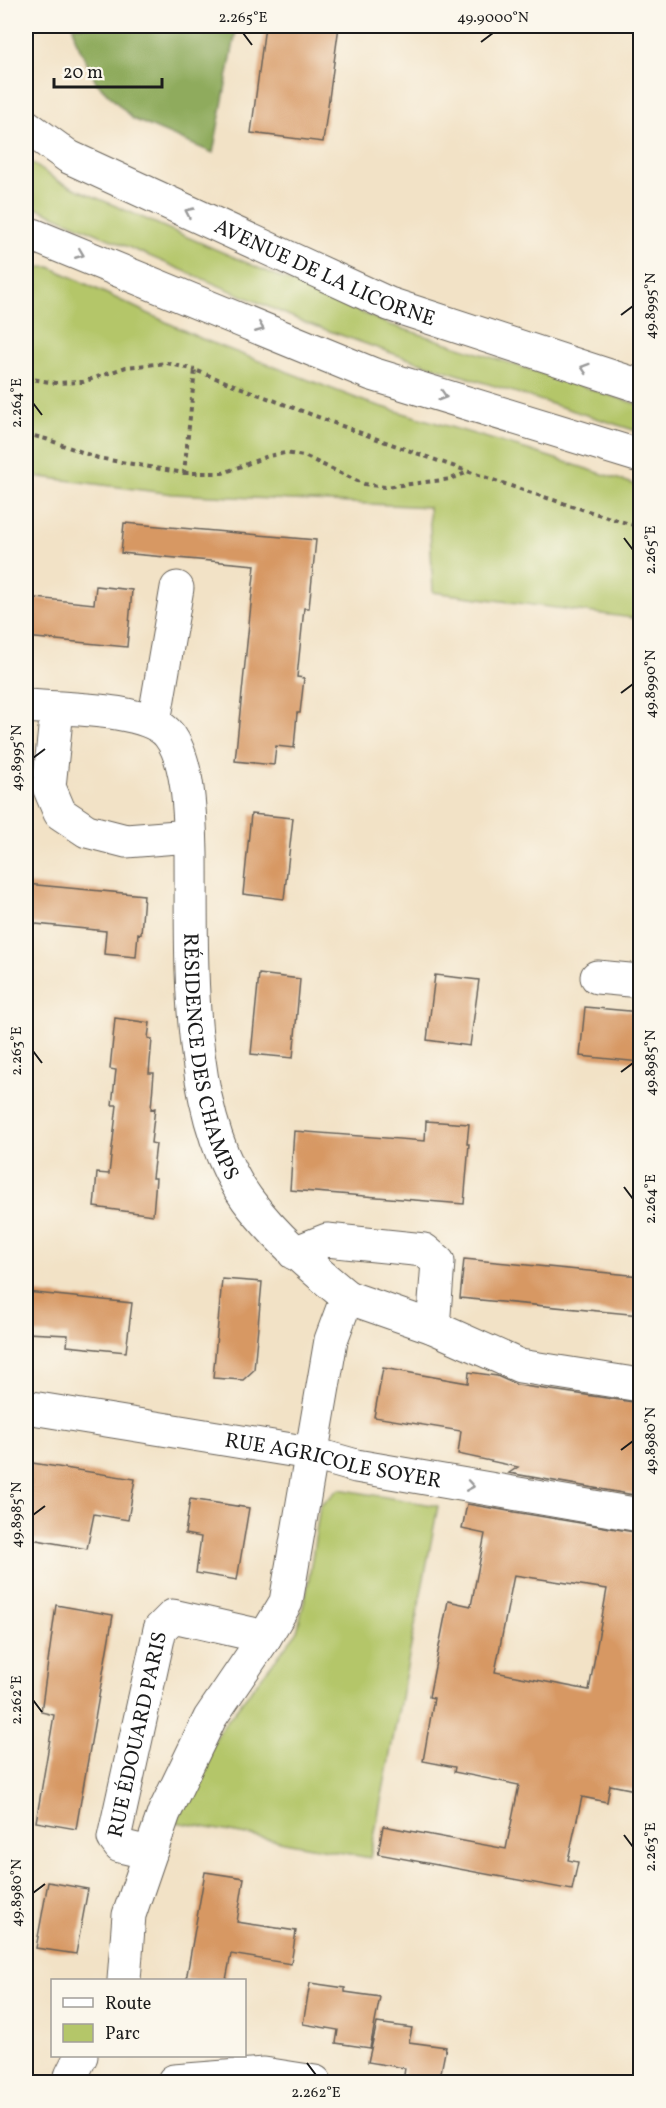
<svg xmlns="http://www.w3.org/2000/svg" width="666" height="2108" font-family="Vollkorn,serif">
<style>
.green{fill:#b4c669;stroke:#687142;stroke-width:1.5}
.forest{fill:#8fab5d;stroke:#56643c;stroke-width:1.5}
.building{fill:#d79863;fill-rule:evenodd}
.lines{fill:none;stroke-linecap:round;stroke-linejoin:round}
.minor-casing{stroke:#676158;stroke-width:35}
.major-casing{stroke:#676158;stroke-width:35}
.path{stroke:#676158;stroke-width:4;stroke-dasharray:4.5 4.5;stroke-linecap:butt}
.minor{stroke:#fff;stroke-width:33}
.major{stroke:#fff;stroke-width:33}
.oneway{stroke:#999}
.ticks{fill:none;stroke:#1c1c1c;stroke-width:2}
.labels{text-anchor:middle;stroke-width:5;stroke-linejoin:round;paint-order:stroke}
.street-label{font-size:21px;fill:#1c1c1c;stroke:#fbf7ec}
.neatline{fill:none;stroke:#1c1c1c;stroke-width:2}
.ticks-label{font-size:15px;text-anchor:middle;fill:#1c1c1c}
</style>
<rect width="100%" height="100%" fill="#fbf7ec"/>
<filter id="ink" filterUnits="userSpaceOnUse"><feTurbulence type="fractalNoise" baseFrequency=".0167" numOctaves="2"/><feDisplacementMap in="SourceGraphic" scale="12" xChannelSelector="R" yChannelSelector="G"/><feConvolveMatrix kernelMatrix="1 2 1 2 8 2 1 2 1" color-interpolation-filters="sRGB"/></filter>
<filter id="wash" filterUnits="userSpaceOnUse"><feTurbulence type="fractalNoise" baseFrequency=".008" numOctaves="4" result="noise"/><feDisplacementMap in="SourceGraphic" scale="24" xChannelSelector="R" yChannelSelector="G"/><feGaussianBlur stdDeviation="1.35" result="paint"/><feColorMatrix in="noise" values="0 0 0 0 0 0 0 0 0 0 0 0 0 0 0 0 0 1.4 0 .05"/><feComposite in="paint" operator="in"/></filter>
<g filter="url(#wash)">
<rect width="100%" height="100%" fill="#f2e2c6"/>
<path class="green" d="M26,159L58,181L388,324L640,405V432L400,356L304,322L39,209H26Z
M50,267L202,339L366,402L528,450L640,486V619L433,592L429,507L173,494L26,475V268Z
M339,1489L438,1506L370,1858L176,1822L220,1730L297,1632L308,1585L320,1506Z"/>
<path class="forest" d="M73,26H237L213,153L133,119L96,82L75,38Z"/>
<g id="blocks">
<path class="building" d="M265,26H339L323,142L251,133Z
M124,523L316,540L309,608H304L297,677L304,678L300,713H297L294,748L276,746L274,765L235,761L255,565L121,553Z
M96,586L132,590L127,647L26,637V597L94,604Z
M251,814L293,818L284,899L243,894Z
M26,884L144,895L141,934L138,933L136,957L104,954L106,931L26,923Z
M259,974L300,979L293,1058L251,1054Z
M435,975L479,980L470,1046L427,1040Z
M585,1007L640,1012V1062L580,1056Z
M115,1018L150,1023L148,1038L152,1039L149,1073H154L151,1109L155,1108L151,1143L156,1144L152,1178H156L153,1215L94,1207L97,1173L109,1174L117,1105H112L116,1070L110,1069Z
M426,1121L469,1124L467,1144H469L464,1204L290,1190L294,1131L425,1141Z
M464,1259L640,1276V1315L460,1298Z
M222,1279L262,1282L254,1370L243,1380L213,1378Z
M26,1292L132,1303L126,1352L67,1346L68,1335L26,1333Z
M383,1368L468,1383L469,1372L497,1376L517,1385L640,1403V1496L509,1473L518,1467L458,1454L461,1431L374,1417Z
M26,1462L135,1479L128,1520L94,1514L87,1549L26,1538Z
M190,1499L249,1508L237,1580L196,1573L201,1537L185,1534Z
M467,1504L640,1533V1791L610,1785L607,1802L582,1797L568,1860L578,1862L572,1890L378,1854L383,1826L506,1849L519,1785L454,1772L455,1767L423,1761L434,1698L429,1697L448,1601L471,1606L485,1534L462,1529ZM514,1575L607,1589L589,1690L495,1672Z
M56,1605L113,1615L76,1829L36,1822L54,1715L41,1712Z
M205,1872L244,1878L237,1922L296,1931L291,1964L231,1954L226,1980H186Z
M48,1882L88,1889L76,1954L36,1948Z
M310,1983L345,1988V1992L380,1997L370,2048L336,2043L338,2030L303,2024Z
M377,2023L412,2028L409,2042L446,2047L439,2082H403L405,2068L368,2062Z"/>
</g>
</g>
<g filter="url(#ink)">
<use href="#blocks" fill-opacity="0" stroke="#676158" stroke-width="1.5"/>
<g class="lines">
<defs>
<g id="minor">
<path id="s1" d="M26,706C61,709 147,707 169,735C190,762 190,821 191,854C192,956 184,1114 247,1199C275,1237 311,1267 347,1297L331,1340L286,1602L265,1637L210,1718L164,1813L129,1915L124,1980"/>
<path d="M57,709L49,787L60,813L87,831L126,841L190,836"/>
<path d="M154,722L177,588"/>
<path d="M597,977L640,981"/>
<path d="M294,1253L327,1240L424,1250L438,1262L433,1327"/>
<path d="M347,1297L433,1327L520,1366L640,1385"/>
<path id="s2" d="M26,1407L310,1453L356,1466L640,1515"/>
<path id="s3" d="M150,1853L120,1846L114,1838L160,1629L173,1616L265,1637"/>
<path d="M174,2081L264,2074L315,2082"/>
<path d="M72,2082L71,2076L81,2056"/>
</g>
<g id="major">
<path id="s4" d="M26,126L69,157L389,304L640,386"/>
<path d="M26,234L33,235L372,374L640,456"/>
</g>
</defs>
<use href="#minor" class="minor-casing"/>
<use href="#major" class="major-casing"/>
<path class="path" d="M26,378L55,383L83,382L126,367L167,363L195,370
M26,434L46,439L98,458L184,473L195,370C342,427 489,482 640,527
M184,473H223L268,456L285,453L304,456L364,484L385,487L451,479L468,472"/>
<use href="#minor" class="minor"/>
<use href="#major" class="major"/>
</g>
<defs><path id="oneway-chevron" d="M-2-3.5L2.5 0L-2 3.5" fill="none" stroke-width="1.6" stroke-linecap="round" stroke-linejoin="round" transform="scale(1.5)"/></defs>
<g class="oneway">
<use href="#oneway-chevron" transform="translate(189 212) rotate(-155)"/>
<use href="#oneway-chevron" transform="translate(80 254) rotate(22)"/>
<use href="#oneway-chevron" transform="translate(260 328) rotate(22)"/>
<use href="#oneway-chevron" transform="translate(585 368) rotate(-162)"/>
<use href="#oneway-chevron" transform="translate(443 396) rotate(17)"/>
<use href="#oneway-chevron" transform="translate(470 1486) rotate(10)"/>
</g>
</g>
<path class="ticks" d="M243,33L252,45M481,42L493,33M621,315L633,306M33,403L42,415M624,538L633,550M621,693L633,684M33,758L45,749M33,1051L42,1063M621,1072L633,1063M624,1187L633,1199M621,1450L633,1441M33,1515L45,1506M33,1700L42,1712M624,1835L633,1847M33,1893L45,1884M307,2063L316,2075"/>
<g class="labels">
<g class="street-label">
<text dy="7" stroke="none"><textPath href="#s4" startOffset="334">AVENUE DE LA LICORNE</textPath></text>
<text dy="7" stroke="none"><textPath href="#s1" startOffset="476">RÉSIDENCE DES CHAMPS</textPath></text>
<text dy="7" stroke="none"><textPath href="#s2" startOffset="312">RUE AGRICOLE SOYER</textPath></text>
<text dy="7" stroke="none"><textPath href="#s3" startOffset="147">RUE ÉDOUARD PARIS</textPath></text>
</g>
</g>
<rect width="666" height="2108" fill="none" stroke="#fbf7ec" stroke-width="66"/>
<rect x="51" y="1979" width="195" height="78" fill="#fbf7ec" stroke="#a29f99" stroke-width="1.5"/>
<rect x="63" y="1998" width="30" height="9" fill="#ffffff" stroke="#a29f99" stroke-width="1.5"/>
<text x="105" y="2009" font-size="18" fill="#1c1c1c">Route</text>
<rect x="63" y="2024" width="30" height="18" fill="#b4c669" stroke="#a29f99" stroke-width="1.5"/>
<text x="105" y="2039" font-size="18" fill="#1c1c1c">Parc</text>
<path d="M54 78v9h108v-9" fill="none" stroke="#1c1c1c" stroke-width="3"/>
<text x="63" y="78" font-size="18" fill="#1c1c1c" stroke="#fbf7ec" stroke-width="4.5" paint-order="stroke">20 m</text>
<rect x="33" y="33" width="600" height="2042" class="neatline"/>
<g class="ticks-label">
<text x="243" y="22">2.265°E</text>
<text x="493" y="22">49.9000°N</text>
<text transform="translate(650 306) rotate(-90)" y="5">49.8995°N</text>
<text transform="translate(16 403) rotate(-90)" y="5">2.264°E</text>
<text transform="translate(650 550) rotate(-90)" y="5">2.265°E</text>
<text transform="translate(650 684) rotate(-90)" y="5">49.8990°N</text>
<text transform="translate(16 758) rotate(-90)" y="5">49.8995°N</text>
<text transform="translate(16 1051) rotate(-90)" y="5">2.263°E</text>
<text transform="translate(650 1063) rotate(-90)" y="5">49.8985°N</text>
<text transform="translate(650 1199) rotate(-90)" y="5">2.264°E</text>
<text transform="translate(650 1441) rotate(-90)" y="5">49.8980°N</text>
<text transform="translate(16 1515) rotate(-90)" y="5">49.8985°N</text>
<text transform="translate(16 1700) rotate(-90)" y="5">2.262°E</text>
<text transform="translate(650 1847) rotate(-90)" y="5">2.263°E</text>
<text transform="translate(16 1893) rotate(-90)" y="5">49.8980°N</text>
<text x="316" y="2097">2.262°E</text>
</g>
</svg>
